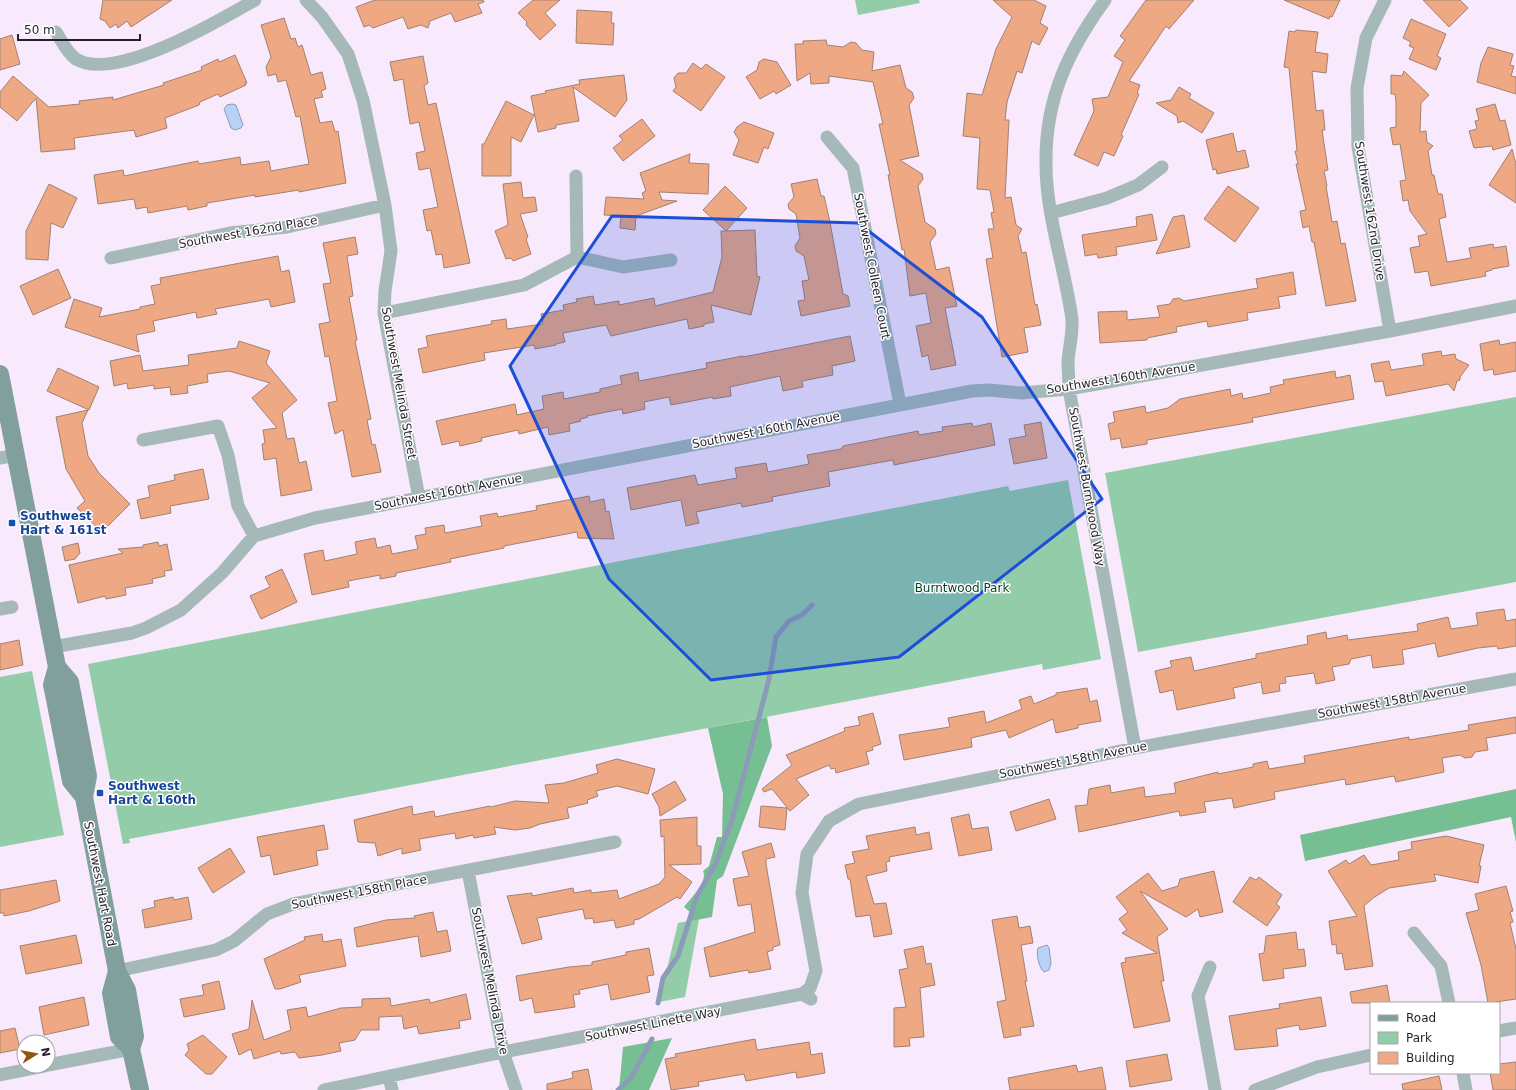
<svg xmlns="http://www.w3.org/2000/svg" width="1516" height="1090" font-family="'DejaVu Sans',sans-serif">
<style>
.green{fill:#93cca8}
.forest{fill:#75bf92}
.water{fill:#b7d2f6;stroke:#8c9cb8}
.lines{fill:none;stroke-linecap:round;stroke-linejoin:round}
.stream{stroke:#8c9cb8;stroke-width:5}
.building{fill:#eea883;stroke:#a38170}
.minor{stroke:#a5b9b8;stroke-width:13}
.secondary{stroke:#819f9d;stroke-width:18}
.marked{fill:#1d4ed8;fill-opacity:0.2;stroke:#1d4ed8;stroke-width:3;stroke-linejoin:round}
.transit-dot{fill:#1a4fb4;stroke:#fff;stroke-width:1.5}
.labels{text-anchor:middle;stroke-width:3;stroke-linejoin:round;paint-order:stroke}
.street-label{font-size:12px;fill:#261e29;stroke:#fff}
.transit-label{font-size:12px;font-weight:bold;fill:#164399;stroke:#fff;text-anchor:start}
.park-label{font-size:12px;fill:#074327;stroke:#fff}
</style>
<rect width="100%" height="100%" fill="#f8e9fc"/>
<path class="green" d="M855,0H919L920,3L858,15Z
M1516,397V582L1138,652L1105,473Z
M1068,480L1101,659L1043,670L1042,664L129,839L130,843L123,844L88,664L1008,486L1010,491Z
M32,671L64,835L0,847V677Z
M699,919L685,997L659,1002L678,923Z"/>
<path class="forest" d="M767,717L772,746L723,876L717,880L712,917L686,922L690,912L684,907C691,898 708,882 703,871L709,866L717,837H722L723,794L708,728Z
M1516,789V842L1511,817L1305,861L1300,835Z
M672,1038L649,1090H619L623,1047Z"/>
<path class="water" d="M232,104L236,105L243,125L241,128L235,130L231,128L224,109L227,105Z
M1047,945L1049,948L1051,963L1049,970L1044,972C1039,968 1036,954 1038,948Z"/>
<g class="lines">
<path class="stream" d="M658,1003L663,978L678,956L697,896L715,865L732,820L769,679L776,637L789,621L802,615L812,605
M618,1090L631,1078L652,1039"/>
</g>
<path class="building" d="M103,0H172L131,27L127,21L118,28L116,24L110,28L105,21L100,19Z
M375,0H483L484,2L478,4L482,13L455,22L451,13L430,21L428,28L421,25L408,29L403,17L373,28L369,25L364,27L356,7Z
M533,0H560L545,13L556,25L540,40L526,25L527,22L518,13Z
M993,0H1034L1046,6L1040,23L1048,28L1039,45L1032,41L1022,73L1017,71L1007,102L1005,120H1009L1005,198L1011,197L1016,225L1022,229L1018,236L1022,253L1026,252L1035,305L1037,304L1041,325L1024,328L1028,352L1002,357L986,259L993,258L988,229H994L991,213L994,212L990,190L977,189L980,138L963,136L967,93L982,95L996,49L1012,17Z
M1146,0H1194L1169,29L1166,26L1129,81L1140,85L1137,93L1139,94L1121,135L1123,136L1114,156L1104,152L1098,166L1074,155L1094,111L1092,99L1108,97L1123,62L1114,56L1125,40L1120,36Z
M1284,0H1340L1332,17L1330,16L1329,19Z
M1423,0H1460L1468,8L1449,27Z
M577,10L612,12L611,23H614L613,45L576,43Z
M284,18L291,39L295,38L298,47L302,45L311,75L322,72L326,89L321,91L323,97L314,99L320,123L332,121L335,132L338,131L346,183L299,192V190L255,197V195L207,203V206L188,210L187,206L148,213L147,207L136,209L134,199L98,204L94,175L123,170L124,176L198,161L199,164L240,157L241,165L269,161L271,171L309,164L300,116L296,117L286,80L278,82L276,74L268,76L266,67L271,57L261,25Z
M1411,19L1446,34L1437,56L1441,58L1436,70L1409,59L1414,48L1409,46L1411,42L1403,38Z
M1296,30L1318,32L1315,52L1328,54L1326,73L1312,71L1316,111L1323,110L1325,130H1322L1328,170L1324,171L1327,186H1326L1332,222L1337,221L1341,244L1345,243L1356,301L1326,306L1314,242H1312L1309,226L1303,228L1300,211L1306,210L1296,164H1298L1295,151H1297L1289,68L1284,67L1289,31L1295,32Z
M12,35L20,64L0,70V39Z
M826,40L827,45L843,47L851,42L856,43L862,50L874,52L872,71L900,65L906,88L912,92L914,98L909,105L919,156L900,160L922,174L923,179L918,186L925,222L935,229L936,234L930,242L936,270L949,267L957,306L945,308L956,365L931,370L928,355L922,357L916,326L931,323L926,293L910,296L904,249L902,250L888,175H890L879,124H883L873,82L829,76V83L811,84L810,73L797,81L795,44H803V41Z
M1488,47L1513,54L1510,65L1514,66L1511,76L1516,77V94L1477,82L1481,63Z
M235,55L247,83H245L246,85L220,97L218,94L200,102L199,105L165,118L167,128L136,137L134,130L74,138L75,149L41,152L36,98L17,121L0,107V92L13,76L49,107L80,104L79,101L113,97V100L164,85L163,83L202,70L201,67L218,59L219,62Z
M423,56L428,83L424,86L428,105L436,103L470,263L444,268L442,254L436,255L431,230L427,231L423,210L438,207L430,168L419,170L416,153L425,151L419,122L410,124L403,79L394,81L390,62Z
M764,59L777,62L791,85L776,94L774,91L760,99L746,77L757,70L759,62Z
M693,63L701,69L706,64L725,77L701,111L673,91L676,87L674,78L678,73H686Z
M1404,71L1429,95L1421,103L1420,132L1426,131L1427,142L1433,146L1428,151L1432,175H1434L1438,194H1442L1446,217L1439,219L1447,262L1471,258L1469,248L1493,244L1494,248L1506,246L1509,266L1492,269V270L1485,272L1486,276L1431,286L1428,271L1415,273L1410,248L1420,246L1418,236L1427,234L1410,211L1408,200L1403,201L1400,181L1406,180L1400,144L1393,145L1390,128L1396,127V101L1395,94H1391V75L1402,76Z
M624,75L627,100L615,117L573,87L579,121L556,125V128L538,132L531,96L546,93L545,91L580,84L579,80Z
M1179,87L1191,94L1189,98L1214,113L1202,133L1183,121L1178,123L1177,116L1156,103L1171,100Z
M506,101L534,115L521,142L511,137V176H482V144H484Z
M1495,104L1500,121L1505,120L1511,145L1493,150L1492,146L1474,148L1469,131L1477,129L1475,121L1479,120L1476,109Z
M642,119L655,136L623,161L613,148L623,140L619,136Z
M744,122L774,133L768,149L764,147L758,163L733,155L739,140L734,132L737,127Z
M1233,133L1237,152L1245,150L1249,167L1217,174L1216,169L1213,170L1206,140Z
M1512,149L1516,164V203L1489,185Z
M690,154L689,163L709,164L708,194L659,192L662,200L677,201L636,216L635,230L620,228L621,216L604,215L606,197L644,199L642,193L646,191L640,173Z
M817,179L821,196H824L830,222L843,294L848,296L850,306L801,316L798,301L805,300L802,281L809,280L804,256L796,251L795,246L800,238L796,214L789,209L788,204L794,197L791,184Z
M521,182L523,198L535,197L537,211L520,214L528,237L526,239L531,254L513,261L511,258L506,259L495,231L508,225L503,184Z
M49,184L77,198L63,228L51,223L48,260L26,259V231Z
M725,186L747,208L726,231L755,230L757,276L760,277L751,315L711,305L714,322L704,324V326L689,329L687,319L611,336L606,325L563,333L565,342L556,344V345L535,349L534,345L484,353L485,360L423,373L418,349L428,347L426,336L492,324L491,321L506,319L507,329L543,324L541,314L564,310L563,305L577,302L576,299L593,296L595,305L619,301V305L654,298L655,306L713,292L722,257L721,231H726L703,210Z
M1228,186L1259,208L1235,242L1204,219Z
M1152,214L1157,240L1116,247L1117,255L1098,258L1097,254L1085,256L1082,235L1137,226L1136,217Z
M1184,215L1190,247L1156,254L1173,217Z
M355,237L358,254L347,256L353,296L349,297L357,340L355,341L371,419L367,420L372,445L375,444L381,472L352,477L343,430L335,434L328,403L337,401L329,356L325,357L319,324L330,322L323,284L331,283L323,243Z
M278,256L281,272L289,270L295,302L271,307L269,299L215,309L217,314L197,318L196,312L153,321L155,331L136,335L139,352L65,327L74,299L102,308L99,317L140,309V307L155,304L151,286L161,284L160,278Z
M58,269L71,298L33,315L20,286Z
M1293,272L1296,294L1278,297L1280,308L1247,313L1248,320L1208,327L1207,321L1176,327L1177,332L1147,338V340L1100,343L1098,312L1127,311V320L1160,317L1157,306L1170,304L1173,299L1179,298L1184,301L1258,288L1256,279Z
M850,336L855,361L832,366L833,375L802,381L803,387L783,391L780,376L730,387L731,396L713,399V397L671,405L669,397L644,402L645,409L623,414L622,409L587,416L588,417L580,419L581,421L569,424L570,431L549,435L548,427L519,434L518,430L481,438L482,441L460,446L459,441L442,445L436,421L515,404L517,415L544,409L542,396L563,392L564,399L600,392V389L622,384L620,376L638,372L639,381L707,368L706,363L743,356V357Z
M1499,340L1500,345L1516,342V371L1494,375L1493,369L1484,371L1480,344Z
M239,341L270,351L266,363L297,400L282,413L287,439L294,438L299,463L306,461L312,490L281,496L276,458L264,460L262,444L265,443L263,430L277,428L252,398L270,383L229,371L207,374L208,382L187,386L188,393L171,395L170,387L154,389V385L128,389L127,383L114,386L110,361L140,355L143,371L189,365L188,355L237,348Z
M1441,351L1442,356L1455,354L1456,359L1469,365L1460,377V380L1457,381L1454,391L1448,384L1386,396L1383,381L1375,382L1371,364L1389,361L1391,370L1424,365L1422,354Z
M58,368L99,387L89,410L47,391Z
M1335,371L1336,378L1350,375L1354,399L1252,418L1253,422L1147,440V444L1122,448L1120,438L1111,440L1108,424L1115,422L1113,412L1145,406L1146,413L1168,408L1180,399L1230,389L1231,396L1242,393L1243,399L1271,393L1270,387L1284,384L1283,380Z
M88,410L82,423L88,456L99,473L130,504L102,532L77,508L85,501L66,469L56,417Z
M1041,422L1047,458L1014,464L1009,439L1026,436L1024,425Z
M972,423L973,427L991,423L995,445L894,465L893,460L828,472L830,486L772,497L773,501L742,507L741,503L696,512L699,523L686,526L681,500L631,510L627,488L695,475L698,485L737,478L735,468L766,463L768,472L809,464L807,455L841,449L843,446L918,431L919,435L943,431L942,427Z
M203,469L209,499L170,506L171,513L141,519L137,500L150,497L148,486L175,480L174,475Z
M589,496L590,502L604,499L606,512L609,511L614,539L578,538L577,532L504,546V548L450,559L451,562L396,573V576L380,579V575L348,581L349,587L312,595L304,554L323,550L325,561L357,554L355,542L375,538L377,548L390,545L392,554L418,549L415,536L426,534L425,528L444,525L445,533L482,526L480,516L497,513L498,517L537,510L536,506Z
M158,542L159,546L167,544L172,570L164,571L165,576L152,579L153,583L125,588L126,595L106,599L105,596L78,603L69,565L123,553L118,549L143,547V545Z
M78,543L80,553L75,559L65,561L62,547Z
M282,569L297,602L261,619L250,596L270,587L265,577Z
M1504,609L1506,621L1516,619V646L1498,649L1497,646L1478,648L1438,657L1435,643L1402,650L1404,664L1373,668L1371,655L1351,659L1349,664L1332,667L1335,680L1316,684L1314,673L1285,677L1286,683L1279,684L1280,691L1263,694L1261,682L1233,688L1235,698L1177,710L1173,690L1160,693L1155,671L1172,667L1170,661L1191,657L1194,671L1256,658V654L1308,644L1307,636L1326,632L1327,639L1347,635L1348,640L1418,631L1417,624L1448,617L1451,629L1478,625L1476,613Z
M19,640L23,665L0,670V644Z
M1087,688L1090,702L1097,700L1101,721L1078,725V728L1056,733L1053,719L1009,738L1006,730L971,738L972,747L904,760L899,735L950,727L948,718L984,711L986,723L1022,709L1019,700L1031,696L1034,704L1056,695V693Z
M873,713L881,744L872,747L873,750L866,752L869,764L836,773L835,768L831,769L829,765L796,779L809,795L790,811L772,789L764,792L762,789L792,765L786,755L845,731L844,728L860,725L858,717Z
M1516,717V733L1486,738L1488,750L1475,752L1472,757L1465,758L1460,755L1442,758L1444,772L1396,782L1394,776L1346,785L1345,779L1274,792L1275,799L1234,808L1232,798L1204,802L1206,812L1180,816L1179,811L1079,832L1075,806L1087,805L1089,789L1110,785L1111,793L1144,787L1145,797L1176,793L1174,783L1218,772V774L1253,767V764L1267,761L1269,769L1305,763L1304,756L1409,737V740L1469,730L1468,725Z
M617,759L655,769L648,794L617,786L596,791L598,796L587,800L588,803L567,808L569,818L540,824L530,828L515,830L494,827L496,834L474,838L473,835L456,839L455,833L419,839L421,850L402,854V848L378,856L375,843L358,842L354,820L412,806L413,815L434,811L435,817L490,806L491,807L515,801L549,803L545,785L564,783L598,773L596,765Z
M675,781L686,800L660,816L659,807L652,794Z
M1049,799L1056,819L1016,831L1010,812Z
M761,806L787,808L785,830L759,827Z
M969,814L972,829L988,827L992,850L959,856L951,818Z
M697,817V846H701V864L669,865L692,882L680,899L677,897L639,919L634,920V924L616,928L614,920L594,923L593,918L585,919L583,909L537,918L542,939L522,944L507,896L532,893V896L573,888L574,893L591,890V893L617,890L619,899L659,884L665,877L664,836L661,837L660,820Z
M324,825L328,849L316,851L318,865L274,875L270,855L261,857L257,837Z
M915,827L916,835L929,832L932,849L889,857L890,861L886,862L887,871L866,876L874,904L886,903L892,934L874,937L870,915L856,917L850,879H848L845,865L855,863L852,852L869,849L866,836Z
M1446,836L1484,845L1479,866H1481L1478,883L1434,874L1436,881L1389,888L1373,898L1364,906L1373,966L1345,970L1342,953L1337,954L1336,944L1332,945L1329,921L1357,916L1328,871L1346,860L1349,864L1364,855L1371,865L1399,860L1398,852L1412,849L1411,842Z
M771,843L775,857L766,859V864L780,945L773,947V950L767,952L771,969L749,973L748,970L710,977L704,948L755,932L751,904L738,906L733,879L749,876L742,852Z
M230,848L245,872L213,893L198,868Z
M1214,871L1223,912L1200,917L1198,909L1186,917L1140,891L1168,929L1157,937L1164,981H1161L1170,1021L1134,1028L1121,963L1126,962L1125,958L1157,953L1122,933L1127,930L1119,919L1128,912L1116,897L1148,873L1162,891L1178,886L1180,879Z
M1250,877L1256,880L1259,877L1282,895L1276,904L1280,907L1267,926L1233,902Z
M56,880L60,901L29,911L4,916V913H0V890Z
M1506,886L1513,911L1510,912L1513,922L1510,923L1516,949V999L1488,1003L1481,965L1466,913L1479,910L1475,894Z
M173,897L174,900L188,897L192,919L145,928L142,910L155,907L154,901Z
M433,912L437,932L447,930L451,951L421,957L418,936L357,947L354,928L386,920L415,918L414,916Z
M1017,916L1019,928L1030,926L1033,943L1021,945L1027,981H1025L1034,1026L1020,1028L1021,1035L1004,1038L997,1002L1006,1000L992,920Z
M1296,932L1298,950L1304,949L1306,966L1283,969L1284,978L1263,981L1259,954L1264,953L1266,936Z
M322,934L323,942L341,939L346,966L299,975L301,982L280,989H275L264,959L305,940L304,937Z
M76,935L82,963L26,974L20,946Z
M923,946L926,964L931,963L935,985L920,988L924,1037L909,1038L910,1046L894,1047V1008L906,1007L899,970L908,968L904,950Z
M649,948L654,975L647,976L650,992L611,1000L608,984L579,990L580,994L573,995L575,1007L535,1013L532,998L520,1001L516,976L569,967L592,965V962L626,955V952Z
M219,981L225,1009L184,1017L180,999L204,995L202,985Z
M1387,985L1390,1003H1352L1350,992Z
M466,994L471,1019L459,1021L460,1028L419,1034L417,1026L404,1029L402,1016L379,1017V1030H361L355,1040L339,1043L341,1051L322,1055L299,1058L295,1052L281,1054L280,1051L254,1059L251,1049L239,1055L232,1034L249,1029L252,1000L264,1040L291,1030L287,1010L306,1007L308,1017L341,1008L362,1007V999L390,998L391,1006L429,999L430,1003Z
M84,997L89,1025L44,1035L39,1007Z
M1321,997L1326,1026L1300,1030L1299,1025L1276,1029L1278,1046L1235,1050L1229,1016L1280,1008L1279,1004Z
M15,1028L20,1049L0,1053V1031Z
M203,1035L227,1057L212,1074H206L185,1055L189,1050L187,1044Z
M755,1039L757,1050L809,1042L811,1055L822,1053L825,1073L797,1078L796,1072L746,1081L744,1074L698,1082L699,1086L671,1090L665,1059L676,1057L675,1054Z
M1167,1054L1172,1080L1130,1087L1126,1061Z
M1516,1062V1090H1493L1490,1073H1499V1064Z
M1076,1065L1078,1072L1102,1067L1106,1090H1010L1008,1078Z
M588,1069L592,1090H547V1084L573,1078L572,1072Z
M1439,1076L1442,1090H1403L1402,1084Z"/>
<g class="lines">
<path class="minor" d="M306,0L322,17L348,54L363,100L385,205L391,251L385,291L384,313L419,498
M1105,0C1068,51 1045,99 1046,164C1046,216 1065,268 1072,319C1073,333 1069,348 1068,361C1068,370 1069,380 1069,389L1135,748
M1385,0L1366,38L1357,88L1358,147L1390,331
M56,32C62,41 67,53 76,59C115,83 220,20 255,0
M827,137L853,168L900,404
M576,176L577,257
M1051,213L1107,198L1138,185L1162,167
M577,257L623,267L671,260
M111,258L230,233L287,227L385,205
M384,313L524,285L577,257
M143,440L218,426L228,455L238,506L254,536
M0,458L16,455
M0,609L12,607
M53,647L132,633L146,628L181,610L222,573L254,536L315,518L972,391L989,390L1021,393L1069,389L1390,331L1516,306
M468,871L503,1052L516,1090
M1414,933L1441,966L1449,1003
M1210,967L1198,996L1215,1090
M117,971L216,950L234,941L267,914L293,904L615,842
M811,999L802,994L810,988L816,971L802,893L807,854L829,821L859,804L1135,748L1516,679
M1499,1031L1516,1028
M48,1065L131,1049
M1463,1073L1466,1090
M0,1075L45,1066
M389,1076L392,1090
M324,1090L503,1052L802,994
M1255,1090L1317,1067L1371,1055"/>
<path class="secondary" d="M0,374L57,667L52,685L54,694L71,781L84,797
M57,667L70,682L88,776L84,797L117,971L127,990L135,1036L131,1049L140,1090
M117,971L111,993L119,1037L131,1049"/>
</g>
<path class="marked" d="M612,216L858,223L982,317L1102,499L899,657L711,680L609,579L510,366Z"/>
<g class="transit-dot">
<rect x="8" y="519" width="8" height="8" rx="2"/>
<rect x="96" y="789" width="8" height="8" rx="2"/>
</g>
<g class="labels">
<g class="street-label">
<text transform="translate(1370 211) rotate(81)" y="4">Southwest 162nd Drive</text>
<text transform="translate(248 232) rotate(-10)" y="4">Southwest 162nd Place</text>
<text transform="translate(872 266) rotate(79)" y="4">Southwest Colleen Court</text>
<text transform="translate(1121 378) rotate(-9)" y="4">Southwest 160th Avenue</text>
<text transform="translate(399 383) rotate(80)" y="4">Southwest Melinda Street</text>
<text transform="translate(766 430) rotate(-11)" y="4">Southwest 160th Avenue</text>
<text transform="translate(1087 487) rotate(80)" y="4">Southwest Burntwood Way</text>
<text transform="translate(448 492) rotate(-11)" y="4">Southwest 160th Avenue</text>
<text transform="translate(1392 701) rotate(-10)" y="4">Southwest 158th Avenue</text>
<text transform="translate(1073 760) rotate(-11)" y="4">Southwest 158th Avenue</text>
<text transform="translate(100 884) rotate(79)" y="4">Southwest Hart Road</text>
<text transform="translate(359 892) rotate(-11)" y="4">Southwest 158th Place</text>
<text transform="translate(490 981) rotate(79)" y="4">Southwest Melinda Drive</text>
<text transform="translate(653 1024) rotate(-11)" y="4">Southwest Linette Way</text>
</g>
<g class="transit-label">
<text x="20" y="520">Southwest<tspan x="20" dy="14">Hart &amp; 161st</tspan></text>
<text x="108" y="790">Southwest<tspan x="108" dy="14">Hart &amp; 160th</tspan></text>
</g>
<g class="park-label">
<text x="962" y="592">Burntwood Park</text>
</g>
</g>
<rect x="1370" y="1002" width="130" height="72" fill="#ffffff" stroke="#a8a5a9"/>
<rect x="1378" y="1015" width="20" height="6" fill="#819f9d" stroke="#a8a5a9"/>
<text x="1406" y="1022" font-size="12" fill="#261e29">Road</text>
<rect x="1378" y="1032" width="20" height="12" fill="#93cca8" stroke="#a8a5a9"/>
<text x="1406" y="1042" font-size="12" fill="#261e29">Park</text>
<rect x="1378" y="1052" width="20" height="12" fill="#eea883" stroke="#a8a5a9"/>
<text x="1406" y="1062" font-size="12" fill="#261e29">Building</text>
<g transform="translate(36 1054) rotate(79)"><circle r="19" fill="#ffffff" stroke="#a8a5a9"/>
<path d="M0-3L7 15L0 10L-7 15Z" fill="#905612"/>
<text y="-6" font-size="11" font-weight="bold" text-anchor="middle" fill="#261e29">N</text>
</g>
<path d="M18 34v6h122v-6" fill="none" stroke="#261e29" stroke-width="2"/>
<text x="24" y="34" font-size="12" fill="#261e29" stroke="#ffffff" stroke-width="3" paint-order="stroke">50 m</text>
</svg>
